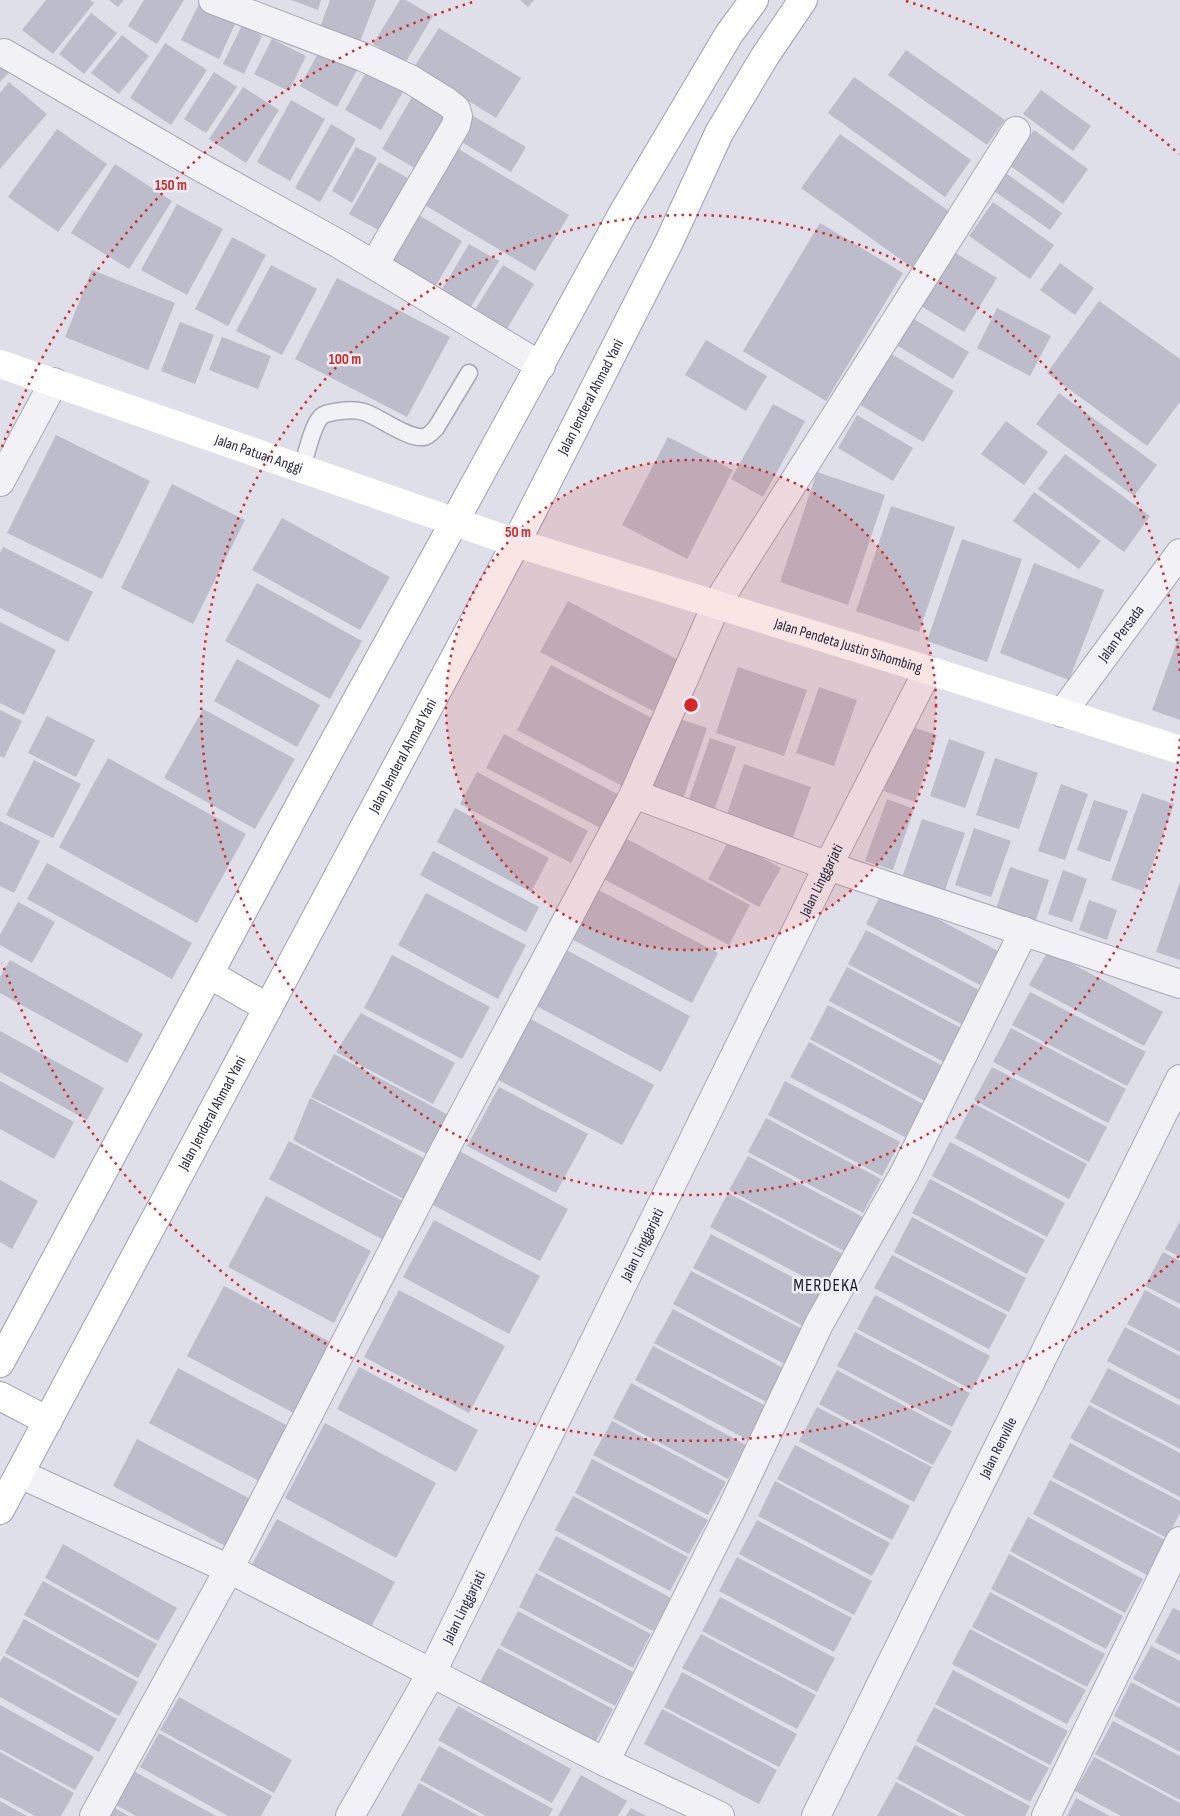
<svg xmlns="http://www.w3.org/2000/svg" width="1180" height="1816" font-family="'Sofia Sans Condensed',sans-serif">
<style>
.building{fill:#bcbcca}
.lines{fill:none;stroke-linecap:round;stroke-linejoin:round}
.lane-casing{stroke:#a7a8b5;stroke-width:19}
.street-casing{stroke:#a7a8b5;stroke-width:30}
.primary-casing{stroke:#9e9eb3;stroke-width:30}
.lane{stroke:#f1f1f6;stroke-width:16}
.street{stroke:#f1f1f6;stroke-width:28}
.secondary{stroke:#fff;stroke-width:28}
.primary{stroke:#fff;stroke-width:28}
.ring{fill:none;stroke:#d62828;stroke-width:2.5;stroke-dasharray:2.5 5}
.labels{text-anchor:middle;stroke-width:5;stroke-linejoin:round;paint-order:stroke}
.street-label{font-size:15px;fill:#28283e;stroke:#eeeef5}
.quarter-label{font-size:18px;letter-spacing:1px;fill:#1b1a2f;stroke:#eeeef5}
.centre{fill:#d62828;stroke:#eeeef5;stroke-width:2.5}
.ring-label{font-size:15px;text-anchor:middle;font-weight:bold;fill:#d62828;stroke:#eeeef5;stroke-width:5;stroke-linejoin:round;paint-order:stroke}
</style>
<rect width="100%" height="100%" fill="#dedfe8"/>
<path class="building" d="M46,0H90L94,3L53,54L22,30Z
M109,0H124L118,7Z
M144,0H184L157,44L128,26Z
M291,0H321L318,10Z
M330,0H376L358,47L318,33Z
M400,0H406L433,16L405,63L373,44Z
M520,0H534L528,7Z
M199,4L236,22L219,59L181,40Z
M91,13L117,33L84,74L59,54Z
M242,25L262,36L244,74L223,64Z
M439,28L521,78L496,118L414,67Z
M122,35L149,56L119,94L91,73Z
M272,39L306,56L289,91L254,74Z
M165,43L207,70L171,125L130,98Z
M320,50L357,70L337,107L300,86Z
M906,50L1005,120L987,145L888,75Z
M0,60L11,70L0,82Z
M368,69L404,90L381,130L345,110Z
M214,72L237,87L206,133L184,119Z
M854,77L971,160L945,197L828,113Z
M9,82L47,114L0,169V93Z
M243,87L279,110L246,163L209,139Z
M1041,90L1091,126L1073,151L1023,114Z
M412,97L453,121L423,173L382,149Z
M291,100L325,119L290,181L257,162Z
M470,114L526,147L511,172L455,138Z
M331,124L356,139L320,202L295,188Z
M57,129L107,164L58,232L8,197Z
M1034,130L1088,169L1063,204L1009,165Z
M840,134L953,214L914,269L801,188Z
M452,145L569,215L535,271L418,201Z
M356,147L377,158L352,203L332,191Z
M379,162L415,182L386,234L349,214Z
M115,164L172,201L129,269L71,233Z
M1007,174L1062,213L1050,230L994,191Z
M993,202L1054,245L1030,279L969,236Z
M177,204L223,229L187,295L141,270Z
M417,214L462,241L435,287L389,260Z
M820,223L903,273L826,401L743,351Z
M232,237L266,255L228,326L195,309Z
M469,244L499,261L470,308L441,291Z
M949,249L997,278L964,332L916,303Z
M1060,263L1094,288L1075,315L1040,290Z
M271,265L317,289L282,355L236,331Z
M503,265L534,284L505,332L473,313Z
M92,270L175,303L148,370L65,337Z
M337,278L450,337L407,417L295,359Z
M1099,301L1180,359V402L1147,446L1047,373Z
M997,308L1051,336L1030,376L977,348Z
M909,316L969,352L953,379L893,343Z
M180,322L214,335L195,384L161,371Z
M222,337L271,356L258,389L209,370Z
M706,340L767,376L746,411L685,375Z
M888,352L954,391L923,442L857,403Z
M1059,393L1157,465L1134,496L1036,424Z
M773,404L805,421L763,497L731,479Z
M857,415L913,448L893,481L838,448Z
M1006,421L1048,452L1024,485L981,454Z
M56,435L150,481L102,579L7,533Z
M668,437L733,470L687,559L622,525Z
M1065,454L1150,516L1124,552L1038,489Z
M817,472L885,495L848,605L780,582Z
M172,484L245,520L193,624L121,588Z
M1034,492L1101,541L1079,569L1013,521Z
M891,506L955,527L919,632L856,611Z
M282,518L390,577L360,630L252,570Z
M962,539L1022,559L987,662L927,641Z
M3,547L93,592L68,642L0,608V553Z
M1034,563L1104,590L1069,680L1000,653Z
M257,583L362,641L330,699L225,641Z
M568,601L680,661L653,711L540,652Z
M0,622L56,650L24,715L0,703Z
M1180,633V720L1152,710Z
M237,659L320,705L297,747L214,701Z
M551,665L663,724L628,789L517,730Z
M738,667L807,690L784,756L716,733Z
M819,687L857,700L834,766L796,753Z
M203,709L295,759L255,829L164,778Z
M0,710L22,721L4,758L0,756Z
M47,716L95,740L76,777L28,753Z
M674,717L707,728L680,808L647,797Z
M906,725L937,735L915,802L884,791Z
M504,734L623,797L606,831L486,768Z
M710,738L736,747L714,811L688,802Z
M949,739L985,752L965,808L930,796Z
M108,758L246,834L197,923L59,847Z
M995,758L1038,773L1019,829L976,815Z
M34,760L81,784L53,838L6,815Z
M744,764L811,787L792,840L726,817Z
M477,772L588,831L571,863L460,804Z
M1061,784L1088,794L1065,860L1038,851Z
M1142,793L1174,804L1143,891L1111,880Z
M887,799L914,809L893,870L865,861Z
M1094,800L1128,811L1110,862L1077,850Z
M455,808L549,858L531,892L437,842Z
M922,819L965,833L945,890L903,875Z
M0,821L40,841L14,893L0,886Z
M974,828L1011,841L991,897L955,885Z
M618,834L750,905L729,945L596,875Z
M729,840L781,868L759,907L708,879Z
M433,851L539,907L526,932L420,875Z
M47,863L192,943L172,979L27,899Z
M1010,867L1049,880L1035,923L996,909Z
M1063,870L1087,879L1072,922L1048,914Z
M1180,882V960L1156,952Z
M595,888L718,953L692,1003L568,937Z
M883,890L998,951L980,985L866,924Z
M426,893L526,945L498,999L398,945Z
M1089,900L1117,910L1107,940L1079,930Z
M18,902L55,922L32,963L0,945V935Z
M866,930L981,991L963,1025L848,964Z
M559,946L690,1016L661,1072L529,1002Z
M1048,951L1163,1012L1144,1046L1029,985Z
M392,955L490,1007L462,1059L364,1008Z
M10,960L143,1034L127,1063L0,993V977Z
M847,967L961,1028L944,1062L829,1001Z
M1030,992L1146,1052L1127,1086L1012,1025Z
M828,1005L943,1066L925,1101L810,1039Z
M361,1013L455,1063L433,1104L336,1052Z
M523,1015L654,1085L622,1145L491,1076Z
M1011,1028L1126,1089L1108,1123L993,1062Z
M0,1031L104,1088L87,1120L0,1072Z
M809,1042L923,1104L905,1137L790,1077Z
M334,1054L454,1118L433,1157L311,1097Z
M992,1067L1107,1127L1089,1162L974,1100Z
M0,1081L74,1122L54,1159L0,1129Z
M785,1081L900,1142L882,1176L768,1115Z
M499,1087L588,1134L556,1193L467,1146Z
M310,1098L433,1163L411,1203L293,1140Z
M973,1103L1087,1164L1069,1199L955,1138Z
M766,1118L881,1179L863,1213L748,1152Z
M289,1141L412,1206L391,1244L269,1179Z
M950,1142L1065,1203L1047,1237L932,1176Z
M459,1151L568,1209L540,1261L431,1204Z
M748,1156L863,1217L844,1251L729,1190Z
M930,1179L1045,1240L1027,1274L912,1213Z
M0,1180L38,1201L12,1249L0,1242Z
M728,1193L843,1254L825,1288L710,1227Z
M266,1196L371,1251L334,1323L228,1267Z
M912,1217L1026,1278L1009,1312L894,1252Z
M434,1220L540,1276L509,1334L403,1277Z
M1180,1221V1257L1165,1249Z
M711,1234L826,1295L807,1328L693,1268Z
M1163,1252L1180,1261V1304L1145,1286Z
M892,1255L1007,1315L989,1349L874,1288Z
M691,1271L806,1331L788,1366L673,1304Z
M224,1286L338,1346L301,1417L187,1356Z
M399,1290L505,1346L469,1413L364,1357Z
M1145,1290L1180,1309V1352L1127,1324Z
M875,1295L990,1356L972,1390L857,1329Z
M673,1309L787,1370L770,1404L654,1343Z
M1125,1327L1180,1356V1400L1107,1361Z
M855,1332L970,1393L952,1427L837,1366Z
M653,1346L768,1407L750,1441L635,1380Z
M359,1367L478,1430L456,1472L337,1409Z
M178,1368L288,1426L259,1481L149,1423Z
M1108,1368L1180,1406V1449L1090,1402Z
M837,1370L952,1431L933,1465L819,1404Z
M631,1383L746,1445L728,1479L613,1418Z
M1089,1405L1180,1453V1497L1070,1438Z
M817,1407L932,1467L914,1502L799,1441Z
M612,1421L726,1482L708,1515L593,1455Z
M325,1423L436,1483L396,1558L285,1498Z
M137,1439L256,1502L231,1549L113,1486Z
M1070,1443L1180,1501V1513L1167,1538L1052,1477Z
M795,1445L910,1506L892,1540L777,1479Z
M592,1459L708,1520L689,1554L575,1493Z
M1050,1480L1165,1540L1147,1575L1033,1514Z
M775,1481L890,1543L872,1576L758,1516Z
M573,1496L688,1557L670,1591L555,1530Z
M1028,1517L1143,1579L1125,1613L1010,1551Z
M277,1519L395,1582L370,1629L251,1566Z
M757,1520L872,1581L854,1615L739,1554Z
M556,1536L671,1598L653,1631L538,1570Z
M63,1544L177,1608L158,1641L45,1578Z
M1009,1554L1123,1616L1106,1649L991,1589Z
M737,1557L852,1618L834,1652L719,1591Z
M536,1573L651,1634L633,1668L519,1607Z
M43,1581L157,1644L138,1678L24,1615Z
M990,1592L1105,1654L1087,1687L972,1627Z
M720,1597L835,1658L817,1692L702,1631Z
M1173,1608L1180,1611V1655L1155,1642Z
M518,1611L633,1672L615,1706L500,1645Z
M24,1619L138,1682L119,1716L5,1653Z
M970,1629L1086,1690L1067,1724L952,1664Z
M701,1634L816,1695L797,1729L682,1668Z
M1151,1646L1180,1661V1704L1133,1679Z
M498,1648L613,1709L595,1743L480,1682Z
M4,1656L117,1719L99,1752L0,1697V1662Z
M953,1670L1068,1731L1050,1765L935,1704Z
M682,1672L797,1734L779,1767L664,1707Z
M1131,1682L1180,1708V1752L1114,1716Z
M179,1697L292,1760L274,1793L160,1730Z
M0,1705L94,1757L75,1790L0,1749Z
M458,1706L571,1769L552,1803L438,1740Z
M934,1707L1049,1768L1030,1802L916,1741Z
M662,1709L777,1770L759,1804L644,1744Z
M1113,1721L1180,1756V1800L1095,1754Z
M159,1733L272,1796L261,1816H228L140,1767Z
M915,1745L1030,1806L1025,1816H966L897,1779Z
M439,1746L553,1809L549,1816H486L420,1780Z
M0,1752L74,1793L61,1816H35L0,1797Z
M1094,1757L1180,1803V1816H1121L1075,1791Z
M135,1772L216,1816H136L116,1805Z
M581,1775L627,1801L618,1816H558Z
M896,1782L959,1816H877Z
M419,1783L479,1816H401Z
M1076,1798L1110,1816H1067Z
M0,1801L27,1816H0Z
M115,1808L129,1816H110Z
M631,1808L646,1816H626Z"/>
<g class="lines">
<defs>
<path id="lane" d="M302,468C306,456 312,427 320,418C323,414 329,413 334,412C344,410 354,409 364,412C380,417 407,439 424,437C429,436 433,431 436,428L469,373"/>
<g id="street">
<path d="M213,0L363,57L410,79L447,102L456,109L458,116L456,125L374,265"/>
<path d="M4,53L193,163L339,244L541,366"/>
<path d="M0,482L54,382"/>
<path id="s1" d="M1062,713L1180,553"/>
<path d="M634,794L828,866L1180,984"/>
<path d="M20,1474L229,1569L605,1762L720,1816"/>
<path d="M605,1762L732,1508L819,1324L905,1172L1024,931"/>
<path d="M94,1816L229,1569L444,1151L634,794L716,605L1016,131"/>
<path id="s2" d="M350,1816L431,1674L828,866L928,670"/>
<path id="s3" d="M816,1816L1180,1079"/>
<path d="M1046,1816L1180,1541"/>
</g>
<g id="primary">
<path d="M209,974L268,1008"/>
<path d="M0,1363L305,795L623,213L729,34L754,0"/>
<path d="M0,1396L48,1421"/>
<path id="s5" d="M0,1510L516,543L669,242L719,133L765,56L803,0"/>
</g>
</defs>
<use href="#lane" class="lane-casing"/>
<use href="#street" class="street-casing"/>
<use href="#primary" class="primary-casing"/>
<use href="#lane" class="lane"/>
<use href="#street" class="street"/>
<path class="secondary" id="s4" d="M0,364L516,543L928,670L1180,750"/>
<use href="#primary" class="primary"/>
</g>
<circle cx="691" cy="705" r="245" fill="#d62828" fill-opacity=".12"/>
<g class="ring">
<circle cx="691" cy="705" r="245"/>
<path d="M1180 739A490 490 0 1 1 1180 671"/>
<path d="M1179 1256A736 736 0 0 1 2 963M2 447A736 736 0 0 1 476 1M906 1A736 736 0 0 1 1179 154"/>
</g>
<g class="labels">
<g class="street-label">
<text dy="5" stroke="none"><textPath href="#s5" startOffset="1260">Jalan Jenderal Ahmad Yani</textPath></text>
<text dy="5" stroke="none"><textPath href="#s4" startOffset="274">Jalan Patuan Anggi</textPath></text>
<text dy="5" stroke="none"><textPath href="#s1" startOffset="99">Jalan Persada</textPath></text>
<text dy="5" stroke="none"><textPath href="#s4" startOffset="894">Jalan Pendeta Justin Sihombing</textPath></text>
<text dy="5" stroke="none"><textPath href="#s5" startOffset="855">Jalan Jenderal Ahmad Yani</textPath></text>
<text dy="5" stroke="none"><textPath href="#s2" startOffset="1048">Jalan Linggarjati</textPath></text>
<text dy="5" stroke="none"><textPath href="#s5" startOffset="450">Jalan Jenderal Ahmad Yani</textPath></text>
<text dy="5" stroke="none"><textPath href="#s2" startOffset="642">Jalan Linggarjati</textPath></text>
<text dy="5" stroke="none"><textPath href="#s3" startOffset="411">Jalan Renville</textPath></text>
<text dy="5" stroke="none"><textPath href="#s2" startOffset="238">Jalan Linggarjati</textPath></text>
</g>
<g class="quarter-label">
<text x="826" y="1291">MERDEKA</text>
</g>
</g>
<circle cx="691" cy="705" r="8" class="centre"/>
<g class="ring-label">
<text x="171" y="190">150 m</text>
<text x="345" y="364">100 m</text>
<text x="518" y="537">50 m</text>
</g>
</svg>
